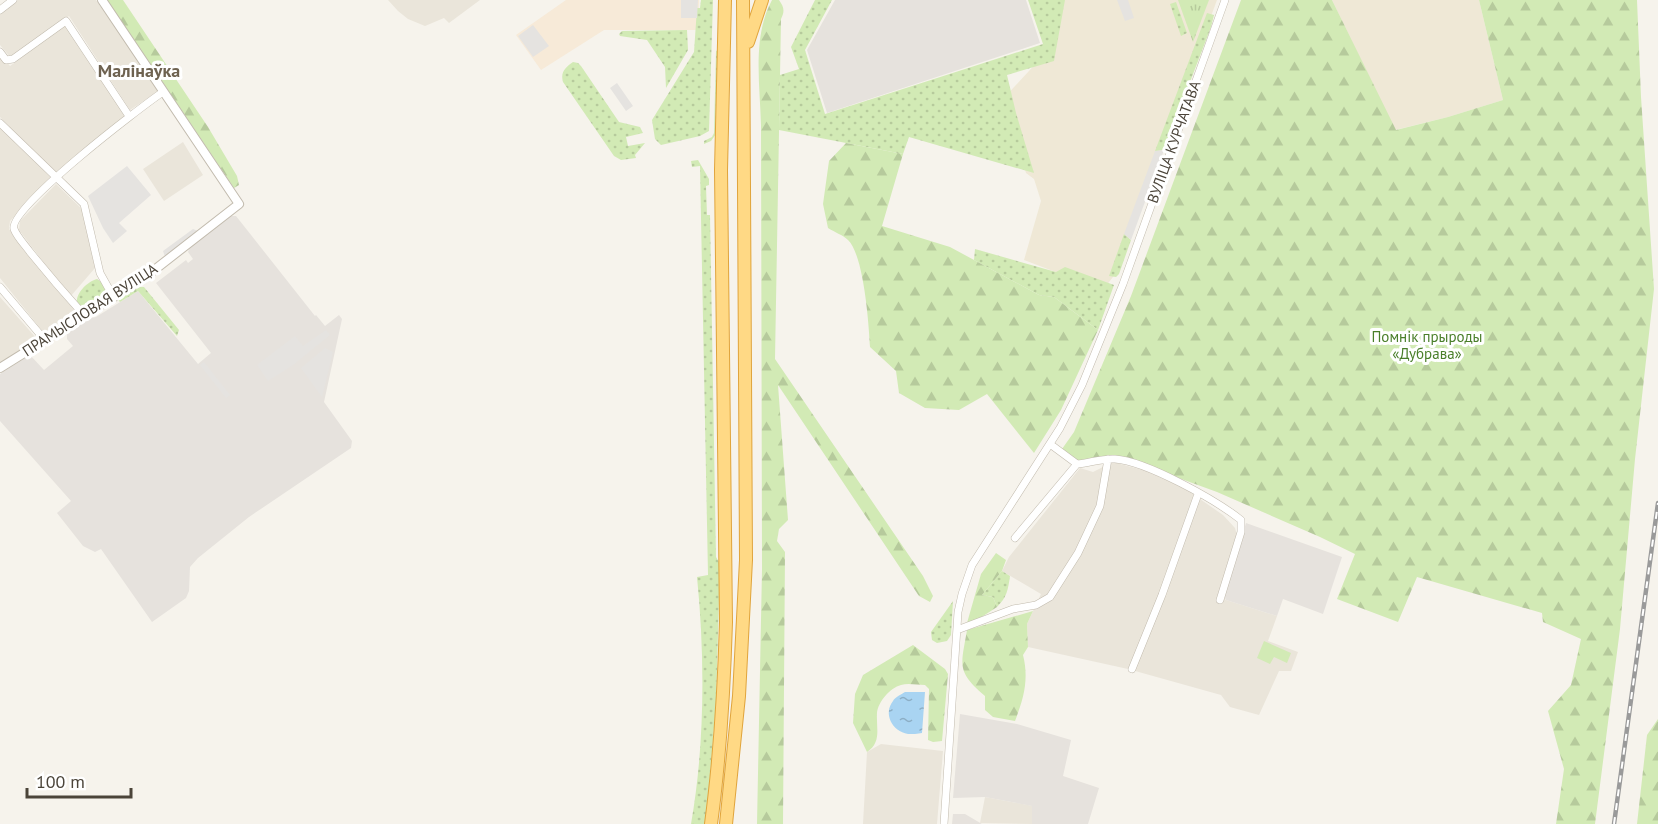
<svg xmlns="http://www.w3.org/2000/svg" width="1658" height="824" font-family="'PT Sans',sans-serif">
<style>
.residential{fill:#eae5da}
.commercial{fill:#f7ead8}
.industrial{fill:#e6e2dd}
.education{fill:#efe8d6}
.grass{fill:url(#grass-dots)}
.forest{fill:url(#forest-firs)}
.park{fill:url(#park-tufts)}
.garden{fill:#d2eab5}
.parking{fill:#e5e3e0}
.water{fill:url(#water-ripples)}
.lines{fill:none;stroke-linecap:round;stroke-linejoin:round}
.minor-casing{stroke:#c2bbae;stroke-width:8}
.tertiary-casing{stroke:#c2bbae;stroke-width:10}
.trunk-casing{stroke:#e0a43c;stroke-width:14}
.minor{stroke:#fff;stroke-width:7}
.tertiary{stroke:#fff;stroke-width:8}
.trunk{stroke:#ffd985;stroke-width:12}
.rail-casing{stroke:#9a9a9a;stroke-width:4.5}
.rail{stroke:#fff;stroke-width:2;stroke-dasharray:7;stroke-linecap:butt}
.labels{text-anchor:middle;stroke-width:6;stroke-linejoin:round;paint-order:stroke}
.street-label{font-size:15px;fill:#4b4439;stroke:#fff}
.park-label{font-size:15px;fill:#4a7f2a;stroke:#fff}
.quarter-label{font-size:18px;font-weight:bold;fill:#6e6250;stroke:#fff}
</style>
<defs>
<pattern id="grass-dots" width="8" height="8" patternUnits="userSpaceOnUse" patternTransform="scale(1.5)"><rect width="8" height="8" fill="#d2eab5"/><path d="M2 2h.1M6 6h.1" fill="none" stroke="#b6ca9c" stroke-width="1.8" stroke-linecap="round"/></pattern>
<pattern id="forest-firs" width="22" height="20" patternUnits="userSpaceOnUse" patternTransform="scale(1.5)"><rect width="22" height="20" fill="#d2eab5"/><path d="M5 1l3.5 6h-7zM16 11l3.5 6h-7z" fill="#b6ca9c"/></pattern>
<pattern id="park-tufts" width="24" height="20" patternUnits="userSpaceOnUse" patternTransform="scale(1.5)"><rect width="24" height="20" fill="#d2eab5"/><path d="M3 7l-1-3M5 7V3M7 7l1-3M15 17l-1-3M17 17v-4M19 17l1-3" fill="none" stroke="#b6ca9c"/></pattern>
<pattern id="water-ripples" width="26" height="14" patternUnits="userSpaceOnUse" patternTransform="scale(1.5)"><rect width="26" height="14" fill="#a9d4f2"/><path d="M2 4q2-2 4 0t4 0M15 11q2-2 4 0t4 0" fill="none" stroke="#8caec5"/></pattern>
</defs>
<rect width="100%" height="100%" fill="#f6f3ec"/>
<path class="residential" d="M18,0H96L160,90L130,110L69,16L11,58L0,45V13Z
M388,0H480L449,23L444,18L425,26L408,19L398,11Z
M65,25L125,116L56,174L0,117V54L10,66Z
M0,128L52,179L10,221L9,229L77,314L44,333L0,278Z
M183,142L203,175L164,201L143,169Z
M56,184L83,210L95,268L70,297L19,230L20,221Z
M0,297L37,339L0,363Z
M1113,462L1150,472L1187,490L1223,515L1235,528L1237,535L1219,596L1226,600L1277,616L1268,641L1298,652L1291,671H1279L1259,715L1230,707L1221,695L1128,669L1028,647L1027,624L1041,594L1002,571L1009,557L1080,468L1093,472Z
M881,744L943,751L937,824H863L867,752Z
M985,797L1033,806L1032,824L980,823Z"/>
<path class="commercial" d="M566,0H699L698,30H604L541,70L516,35Z"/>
<path class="industrial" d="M835,0H1026L1040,43L827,113L807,50Z
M231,216H236L315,316L316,315L325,326L339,315L342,319L324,402L352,441L351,448L249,517L198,558L190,567L189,591L186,598L152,622L101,549L95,552L83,546L57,513L71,501L0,421V374L30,355L44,370L73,346L67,339V331L81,320L96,317L138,291L198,364L211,353L156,283L186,260L188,263L193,259L188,252L190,247Z
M1246,523L1342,557L1323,614L1283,599L1277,616L1226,600L1224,596Z
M960,714L1017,724L1071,740L1063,776L1099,788L1088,824H1032V806L985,797L953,798Z
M953,814H965L982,824H952Z"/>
<path class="education" d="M1058,0H1217L1116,273L1103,290L1024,260L1041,201L1034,179L1026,173L1003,99L1053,45Z
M1332,0H1479L1503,100L1448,117L1395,130Z"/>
<path class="grass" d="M701,0H713L709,131L700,136L661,145L655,139L652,120L694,52L697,8H700Z
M815,0H832L805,50L825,114L1043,44L1028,0H1065L1054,61L1007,75L1016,113L1034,173L909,137L903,154L779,130L780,75L799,69L791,47Z
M1176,2L1187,33L1181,36L1170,4Z
M1207,13L1214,15L1211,27L1164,150L1155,151Z
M687,30L688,50L666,88L665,67L647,40L620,36L619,34L622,31Z
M718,50L716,134L711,141L704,144V141L712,137L714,133L716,51Z
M573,62L578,63L581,66L619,122L640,127L643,133L626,137L628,146L645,143L635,155L636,158L621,160L614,156L563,82C560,72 566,67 573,62Z
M698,160L709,179V185L706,186L707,215H710L716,557L720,564L716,703L706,824H691C705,745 705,656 697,577L708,575L700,166L692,167L691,161Z
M1124,234L1131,240L1119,274L1116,277L1109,276Z
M975,249L1056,272L1065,267L1114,285L1098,330L1054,297L1039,295L974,260Z
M97,279C104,283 108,290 109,297L87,309L82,310L77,302C76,293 88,281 97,279Z
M138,287H144L179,330L177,336L138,291L120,302L118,300Z
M1002,571L1010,576C1008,590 1007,597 997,607L993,597L982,595Z
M953,601L951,635L947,641L937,643L932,640L931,632Z"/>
<path class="forest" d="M107,0H123L208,127L237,176L239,185L234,188Z
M772,0H779C784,7 785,11 781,19L775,359L923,576L933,596L930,602L919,596L778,385L788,520L779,529L777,541L785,552L783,824H757L762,569L761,125C760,84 752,37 772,0Z
M1241,0H1332L1396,130L1448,117L1503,100L1479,0H1637L1641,97L1654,289L1635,459L1620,629L1595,824H1556L1564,769L1548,711L1571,685L1581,639L1543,622L1542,613L1417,577L1398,622L1337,599L1355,554L1320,537L1217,492L1121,457L1078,462L1062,449L1074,432L1131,296Z
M846,143L903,154L882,226L950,247L1039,295L1054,297L1098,330L1061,410L1034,453L987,394L959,410L925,408L899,393L896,371L870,347C869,326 864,255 848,240C843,235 834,232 828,228L823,204L829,161Z
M996,553L1006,560L1002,571L982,595L993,597L997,607L977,620L967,623L981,574Z
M1033,611L1027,624L1028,647L1023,655C1029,679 1024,698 1015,721L993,717L985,710V696C956,671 961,666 967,630Z
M913,645L945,669L948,674L942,741L933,742L928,740L929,689L925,685C917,685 908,683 901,685C890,688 878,702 877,713C876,728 882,742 867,752L853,723L855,694L863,675Z
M1658,719V824H1637L1647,735Z"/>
<path class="park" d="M1178,0H1209L1193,42Z"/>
<path class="garden" d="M1264,641L1291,653L1287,663L1274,657L1270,664L1257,658Z"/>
<path class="parking" d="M681,0H698L697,18H681Z
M1117,0H1128L1134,18L1125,21Z
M533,25L549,46L533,57L518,36Z
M617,83L633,106L626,111L610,88Z
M1164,150L1131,240L1124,234L1155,151Z
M127,166L151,195L119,223L127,231L113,243L103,228L88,196Z
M193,229L198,231L165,257L163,251Z
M326,330L330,335L293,365L268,381L257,365L295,336L303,346Z
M325,348L333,352L322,397L301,368Z
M204,362L230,395L226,398L200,365Z"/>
<path class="water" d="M905,692H925L922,733C918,734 912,734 908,734C892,731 883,714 893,701C895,697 902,694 905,692Z"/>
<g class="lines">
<defs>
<path id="minor" d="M0,10L13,0
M0,52L6,60L13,59L66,21L129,116
M0,123L84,204L100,273L114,298
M0,287L44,339
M84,315C65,294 47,273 30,252C25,245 17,237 14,229C7,209 142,106 163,92
M1050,444L1077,464C1090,463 1102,458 1115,459C1146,461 1216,500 1241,520V532L1220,600
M1015,538L1077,464
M957,630L1013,609L1036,605L1050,597L1078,553L1100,506L1108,459
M1132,669L1162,595L1198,494
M944,824L958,612L962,594L972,565L1060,428L1082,385L1123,284L1225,0"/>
<path id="tertiary" d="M0,368L144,278L239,204L102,0"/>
<path id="trunk" d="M748,42L762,0
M711,824C720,757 724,690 726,622L721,170L725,0
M726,824L739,696L746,560L743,0"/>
</defs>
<use href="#minor" class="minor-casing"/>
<use href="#tertiary" class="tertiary-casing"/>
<use href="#trunk" class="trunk-casing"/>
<use href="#minor" class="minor"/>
<use href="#tertiary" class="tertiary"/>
<use href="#trunk" class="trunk"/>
<defs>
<path id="rail" d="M1614,824L1658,503"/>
</defs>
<use href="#rail" class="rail-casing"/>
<use href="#rail" class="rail"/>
</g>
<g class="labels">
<g class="street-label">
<text transform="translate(1174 142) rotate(-70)" y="5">ВУЛІЦА КУРЧАТАВА</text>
<text transform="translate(90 310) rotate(-33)" y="5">ПРАМЫСЛОВАЯ ВУЛІЦА</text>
</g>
<g class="park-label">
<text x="1427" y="342">Помнік прыроды<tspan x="1427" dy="17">«Дубрава»</tspan></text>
</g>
<g class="quarter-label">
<text x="139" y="77">Малінаўка</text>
</g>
</g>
<path d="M27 788v9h104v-9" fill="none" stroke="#4b4439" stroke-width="3"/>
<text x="36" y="788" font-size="18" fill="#4b4439" stroke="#ffffff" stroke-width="4.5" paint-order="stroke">100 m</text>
</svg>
